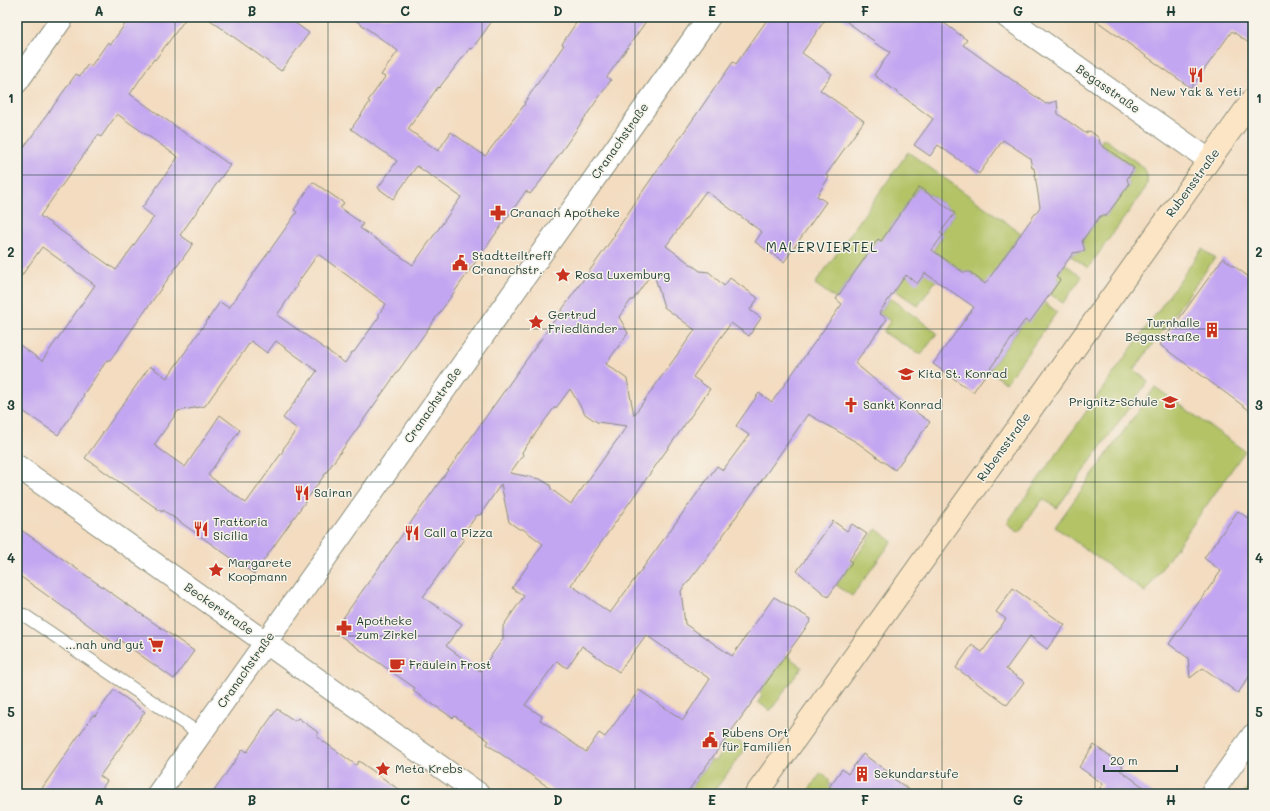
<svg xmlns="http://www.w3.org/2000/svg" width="1270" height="811" font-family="Mali,sans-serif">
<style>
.green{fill:#b3c366;stroke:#69804d}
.building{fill:#c3a6f1;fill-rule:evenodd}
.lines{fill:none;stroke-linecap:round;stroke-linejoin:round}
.lane-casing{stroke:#898c7a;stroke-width:14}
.street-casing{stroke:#898c7a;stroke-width:24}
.secondary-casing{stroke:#898c7a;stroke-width:24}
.lane{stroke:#fff;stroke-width:12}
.street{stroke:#fff;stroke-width:22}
.secondary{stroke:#fce5c4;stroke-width:22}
.grid{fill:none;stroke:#1f3d34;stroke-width:1;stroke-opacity:0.55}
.labels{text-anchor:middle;stroke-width:3;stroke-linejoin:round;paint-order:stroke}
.street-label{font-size:12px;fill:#1f3d34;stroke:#f7f3e8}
.poi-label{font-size:12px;fill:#1f3d34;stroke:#f7f3e8;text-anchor:start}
.quarter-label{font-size:14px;letter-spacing:1px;fill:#1f3d34;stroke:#f7f3e8}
.neatline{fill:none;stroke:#1f3d34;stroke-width:1.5}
.grid-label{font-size:13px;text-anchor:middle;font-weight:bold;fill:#1f3d34}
</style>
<rect width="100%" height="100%" fill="#f7f3e8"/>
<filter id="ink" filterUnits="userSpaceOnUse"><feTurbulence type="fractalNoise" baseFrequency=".025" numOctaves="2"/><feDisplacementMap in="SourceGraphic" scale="8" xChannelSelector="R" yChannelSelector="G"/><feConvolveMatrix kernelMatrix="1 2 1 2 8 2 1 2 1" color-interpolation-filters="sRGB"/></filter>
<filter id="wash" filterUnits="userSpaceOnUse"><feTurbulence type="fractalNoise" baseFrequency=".012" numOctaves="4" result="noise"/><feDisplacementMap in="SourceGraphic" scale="16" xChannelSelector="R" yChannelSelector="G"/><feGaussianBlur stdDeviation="0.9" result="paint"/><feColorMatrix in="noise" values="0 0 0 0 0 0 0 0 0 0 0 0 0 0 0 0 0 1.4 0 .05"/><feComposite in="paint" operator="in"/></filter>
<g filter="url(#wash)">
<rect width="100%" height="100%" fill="#f3dcc0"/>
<path class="green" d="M1103,138L1142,166C1148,173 1149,181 1145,189L1088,268L1071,256L1073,253L1081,251L1082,241L1100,216H1106L1129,185L1127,179L1134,168L1100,144Z
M908,152L1021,233L993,273L989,286L970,272L966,274L933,251L943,235L940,233L955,213L919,187L881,241L878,239L836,299L815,284Z
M1202,249L1215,258L1134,370L1148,381L1057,508L1043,499L1019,532L1007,523Z
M1065,264L1082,277L1063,303L1050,294L1060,280L1056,277Z
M925,272L936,280L918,306L895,290L906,275L917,283Z
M890,298L937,333L921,355L883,332L890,321L879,313Z
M1040,299L1057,312L1006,383L989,371Z
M1155,387L1245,451L1145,592L1055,527Z
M876,529L892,541L852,596L836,585Z
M786,655L802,667L770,711L758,702L762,696L759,693Z
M729,734L747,747L712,794H686L711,760L715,762L725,749L721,745Z
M821,773L830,780L828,782L831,784L829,786L836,791L834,794H806Z
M1253,779V794H1243Z"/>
<g id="blocks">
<path class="building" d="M130,17H187L155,60L154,59L130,94L230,165L180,235L193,244L110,360H107L83,395L84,396L58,435L17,407V343L42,361L95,285L42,247L17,282V157L76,74L80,76L88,64L91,66L108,42L111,44ZM117,114L178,157L142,208L154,217L116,270L40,216L98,135L101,137Z
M206,17H287L309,33L281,71Z
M351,17H495L472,49L470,48L439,88L438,87L408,129L438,151L451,132L485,156L525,104L524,103L564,45L562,44L580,17H649L607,77L611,80L540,182L530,194L526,191L254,574L163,510L162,512L85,458L150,366L167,378L220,302L229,308L297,212L294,210L313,182L344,203L340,208L363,224L360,228L413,265L461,197L417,166L393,199L378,188L397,161L351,129L370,102L368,101L385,77L381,75L398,51ZM318,254L386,304L379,314V317L354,352H352L345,363L277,315L297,286L296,285ZM251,341L267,353L276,341L317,371L283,418L297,429L283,449V451L246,503L208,475L240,430L220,415L185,467L154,445L178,411L205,406Z
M769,17H827L802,53L832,74L820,90L864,121L826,175L829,177L817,196L826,202L784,262L755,242L762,232L706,191L666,246L700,271L709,272L724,286L730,278L758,298L750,310L761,318L749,336L731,323L693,377L710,389L571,585L610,613L717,466L723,470L749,435L736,426L759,393L772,402L842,304L836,299L878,239L881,241L919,187L955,213L940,233L943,235L932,250L963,272H970L985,284L1040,207L1034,168H1032L1030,158L1003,140L979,174L938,145L930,156L914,145L933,119L874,75L890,52L873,42L874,41L840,17H936L967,40L963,45L1046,104L1057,101L1058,114L1085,133L1090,131L1099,138L1100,144L1134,168L1127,179L1129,185L1106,216H1100L1082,241L1085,251L1073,253L1056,277L1060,280L1043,304L1029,323L1025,320L973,392L933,364L974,307L925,273L917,284L906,275L879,313L887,319L855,363L899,400L930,422L895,470L858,443L808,414L703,564H702L681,591L685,624L732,656L774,597L811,619L810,622L686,794H558L487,744L489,741L455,716L453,718L413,691L415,688L339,635L338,625L615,235L614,234L647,185L733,62L736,64ZM653,271L664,307L695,330L634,415L627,379L606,364L628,333L619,317L631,300H633ZM570,389L585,414L597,422L627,426L571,504L551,489L550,485L540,479L510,473L523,455L522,452L554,408H556ZM501,484L509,522L519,529H523L543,544L512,588L524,596L503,626V639L480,671L446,646L462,624L423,597L464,539L461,537L477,515H480ZM646,635L710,679L683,720L639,690L605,737L599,733L586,752L540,720L542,716L525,705L557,661L567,668L582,646L619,672Z
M1091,17H1253V46L1232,31L1191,88Z
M1223,258L1253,280V413L1160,345Z
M1238,511L1253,522V671L1238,693L1203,668L1190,678L1188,658L1169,644L1221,571L1204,558Z
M833,521L847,531L852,524L867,534L849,560L852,562L828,597L797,571Z
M17,527L194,651L174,679L118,639L115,644L17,574Z
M1013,588L1065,625L1047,649L1030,636L1006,669L1024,682L1007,705L956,668L972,645L982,652L1006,619L996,612Z
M114,690L145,712L100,776L107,781L98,794H38L93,715L95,716Z
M277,709L295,721L298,718L319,733L316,736L356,765L359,761L405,794H212L243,749L247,752Z
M1094,745L1123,766L1120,770L1153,794H1096L1103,784L1079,767Z
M863,754L892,775L891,777L916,794H833L835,791L829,787L842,769L848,774Z"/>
</g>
</g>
<g filter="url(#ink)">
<use href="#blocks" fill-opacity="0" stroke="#898c7a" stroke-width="1"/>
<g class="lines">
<defs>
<path id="lane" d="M24,615L200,734"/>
<path id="street" d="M1007,17L1209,160
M17,82L63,17
M17,466L479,794
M158,794L709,17
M1211,794L1253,735"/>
<path id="secondary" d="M756,794L1253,99"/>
</defs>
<use href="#lane" class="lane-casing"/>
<use href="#street" class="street-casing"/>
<use href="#secondary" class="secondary-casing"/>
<use href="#lane" class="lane"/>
<use href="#street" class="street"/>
<use href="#secondary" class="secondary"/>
</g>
</g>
<path class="grid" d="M175,17V794M328,17V794M482,17V794M635,17V794M788,17V794M942,17V794M1095,17V794M17,175H1253M17,329H1253M17,482H1253M17,636H1253"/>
<defs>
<symbol id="restaurant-bare" viewBox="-9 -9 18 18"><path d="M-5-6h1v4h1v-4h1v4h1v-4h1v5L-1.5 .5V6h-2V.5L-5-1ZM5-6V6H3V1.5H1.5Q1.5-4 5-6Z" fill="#c8321e" stroke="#f7f3e8" stroke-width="2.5" paint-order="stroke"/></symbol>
<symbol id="pharmacy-bare" viewBox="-9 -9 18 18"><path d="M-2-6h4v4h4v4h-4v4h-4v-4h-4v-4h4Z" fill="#c8321e" stroke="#f7f3e8" stroke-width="2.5" paint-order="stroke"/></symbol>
<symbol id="civic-bare" viewBox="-9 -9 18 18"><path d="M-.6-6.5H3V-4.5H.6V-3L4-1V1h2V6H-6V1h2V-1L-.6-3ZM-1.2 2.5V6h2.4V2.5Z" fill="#c8321e" stroke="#f7f3e8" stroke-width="2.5" paint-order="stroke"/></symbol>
<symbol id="sight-bare" viewBox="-9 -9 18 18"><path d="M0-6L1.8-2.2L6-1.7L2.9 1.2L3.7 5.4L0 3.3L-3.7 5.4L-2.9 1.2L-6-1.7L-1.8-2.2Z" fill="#c8321e" stroke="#f7f3e8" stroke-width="2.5" paint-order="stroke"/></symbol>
<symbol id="building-bare" viewBox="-9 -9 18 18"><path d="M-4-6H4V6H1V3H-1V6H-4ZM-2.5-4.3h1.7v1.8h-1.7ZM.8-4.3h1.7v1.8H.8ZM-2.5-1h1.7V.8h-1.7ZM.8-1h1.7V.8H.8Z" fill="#c8321e" stroke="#f7f3e8" stroke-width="2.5" paint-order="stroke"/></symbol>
<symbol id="school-bare" viewBox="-9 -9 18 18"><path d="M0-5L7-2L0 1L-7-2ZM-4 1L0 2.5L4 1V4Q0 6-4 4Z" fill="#c8321e" stroke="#f7f3e8" stroke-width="2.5" paint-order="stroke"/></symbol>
<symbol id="church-bare" viewBox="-9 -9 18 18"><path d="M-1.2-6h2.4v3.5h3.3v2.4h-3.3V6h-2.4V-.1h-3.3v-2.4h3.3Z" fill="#c8321e" stroke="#f7f3e8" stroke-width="2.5" paint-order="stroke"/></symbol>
<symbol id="supermarket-bare" viewBox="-9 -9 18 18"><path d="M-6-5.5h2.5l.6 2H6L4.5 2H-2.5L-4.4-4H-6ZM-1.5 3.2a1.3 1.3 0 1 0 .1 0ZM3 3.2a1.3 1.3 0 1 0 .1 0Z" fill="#c8321e" stroke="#f7f3e8" stroke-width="2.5" paint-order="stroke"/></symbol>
<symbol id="cafe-bare" viewBox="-9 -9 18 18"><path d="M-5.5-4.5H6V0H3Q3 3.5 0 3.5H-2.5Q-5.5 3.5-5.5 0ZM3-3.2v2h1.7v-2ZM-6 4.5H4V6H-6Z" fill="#c8321e" stroke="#f7f3e8" stroke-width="2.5" paint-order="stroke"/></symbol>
</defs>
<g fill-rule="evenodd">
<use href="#restaurant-bare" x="1185" y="64" width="22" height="22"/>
<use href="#pharmacy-bare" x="487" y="202" width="22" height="22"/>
<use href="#civic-bare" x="449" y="252" width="22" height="22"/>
<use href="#sight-bare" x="552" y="264" width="22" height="22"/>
<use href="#sight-bare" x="525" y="311" width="22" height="22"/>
<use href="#building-bare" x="1201" y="319" width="22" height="22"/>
<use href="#school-bare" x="895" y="363" width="22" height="22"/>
<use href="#school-bare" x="1159" y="391" width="22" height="22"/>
<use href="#church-bare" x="840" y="394" width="22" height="22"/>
<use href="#restaurant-bare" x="291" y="482" width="22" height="22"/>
<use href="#restaurant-bare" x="190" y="518" width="22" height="22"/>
<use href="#restaurant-bare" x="401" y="522" width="22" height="22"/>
<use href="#sight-bare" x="205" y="559" width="22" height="22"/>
<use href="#pharmacy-bare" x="333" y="617" width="22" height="22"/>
<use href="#supermarket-bare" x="145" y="634" width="22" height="22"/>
<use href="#cafe-bare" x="386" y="654" width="22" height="22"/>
<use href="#civic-bare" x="699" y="729" width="22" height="22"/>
<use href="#sight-bare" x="372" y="758" width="22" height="22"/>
<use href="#building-bare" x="851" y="763" width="22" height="22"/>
</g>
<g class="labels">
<g class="street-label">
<text transform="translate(1108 89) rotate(35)" y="4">Begasstraße</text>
<text transform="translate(620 141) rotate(-55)" y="4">Cranachstraße</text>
<text transform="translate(1193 183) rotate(-54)" y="4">Rubensstraße</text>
<text transform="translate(433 405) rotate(-55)" y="4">Cranachstraße</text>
<text transform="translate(1004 447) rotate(-54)" y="4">Rubensstraße</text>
<text transform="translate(219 609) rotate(35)" y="4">Beckerstraße</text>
<text transform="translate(246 670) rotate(-55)" y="4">Cranachstraße</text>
</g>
<g class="poi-label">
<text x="1196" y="96" text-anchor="middle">New Yak &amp; Yeti</text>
<text x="510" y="217">Cranach Apotheke</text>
<text x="472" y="260">Stadtteiltreff<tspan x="472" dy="14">Cranachstr.</tspan></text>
<text x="575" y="279">Rosa Luxemburg</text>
<text x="548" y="319">Gertrud<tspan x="548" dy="14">Friedländer</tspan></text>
<text x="1200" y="327" text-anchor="end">Turnhalle<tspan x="1200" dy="14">Begasstraße</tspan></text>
<text x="918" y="378">Kita St. Konrad</text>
<text x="1158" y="406" text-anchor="end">Prignitz-Schule</text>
<text x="863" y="409">Sankt Konrad</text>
<text x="314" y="497">Sairan</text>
<text x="213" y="526">Trattoria<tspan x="213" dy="14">Sicilia</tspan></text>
<text x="424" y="537">Call a Pizza</text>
<text x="228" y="567">Margarete<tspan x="228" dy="14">Koopmann</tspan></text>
<text x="356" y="625">Apotheke<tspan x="356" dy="14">zum Zirkel</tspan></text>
<text x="144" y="649" text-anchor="end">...nah und gut</text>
<text x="409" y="669">Fräulein Frost</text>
<text x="722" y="737">Rubens Ort<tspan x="722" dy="14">für Familien</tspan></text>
<text x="395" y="773">Meta Krebs</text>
<text x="874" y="778">Sekundarstufe</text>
</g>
<g class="quarter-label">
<text x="822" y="252">MALERVIERTEL</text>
</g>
</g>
<rect width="1270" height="811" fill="none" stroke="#f7f3e8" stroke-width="44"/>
<path d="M1104 765v6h73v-6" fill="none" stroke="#1f3d34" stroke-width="2"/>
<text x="1110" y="765" font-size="12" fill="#1f3d34" stroke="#f7f3e8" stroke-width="3" paint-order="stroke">20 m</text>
<rect x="22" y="22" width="1226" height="767" class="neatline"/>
<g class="grid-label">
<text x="99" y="16">A</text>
<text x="252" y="16">B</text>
<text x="405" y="16">C</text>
<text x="558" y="16">D</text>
<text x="712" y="16">E</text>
<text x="865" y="16">F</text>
<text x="1018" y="16">G</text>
<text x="1171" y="16">H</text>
<text x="11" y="103">1</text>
<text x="1259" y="103">1</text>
<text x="11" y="257">2</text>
<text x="1259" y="257">2</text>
<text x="11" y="410">3</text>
<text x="1259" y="410">3</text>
<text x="11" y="563">4</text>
<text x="1259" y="563">4</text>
<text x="11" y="717">5</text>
<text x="1259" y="717">5</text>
<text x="99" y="805">A</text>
<text x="252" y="805">B</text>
<text x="405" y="805">C</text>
<text x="558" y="805">D</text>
<text x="712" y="805">E</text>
<text x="865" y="805">F</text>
<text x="1018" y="805">G</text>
<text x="1171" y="805">H</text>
</g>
</svg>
